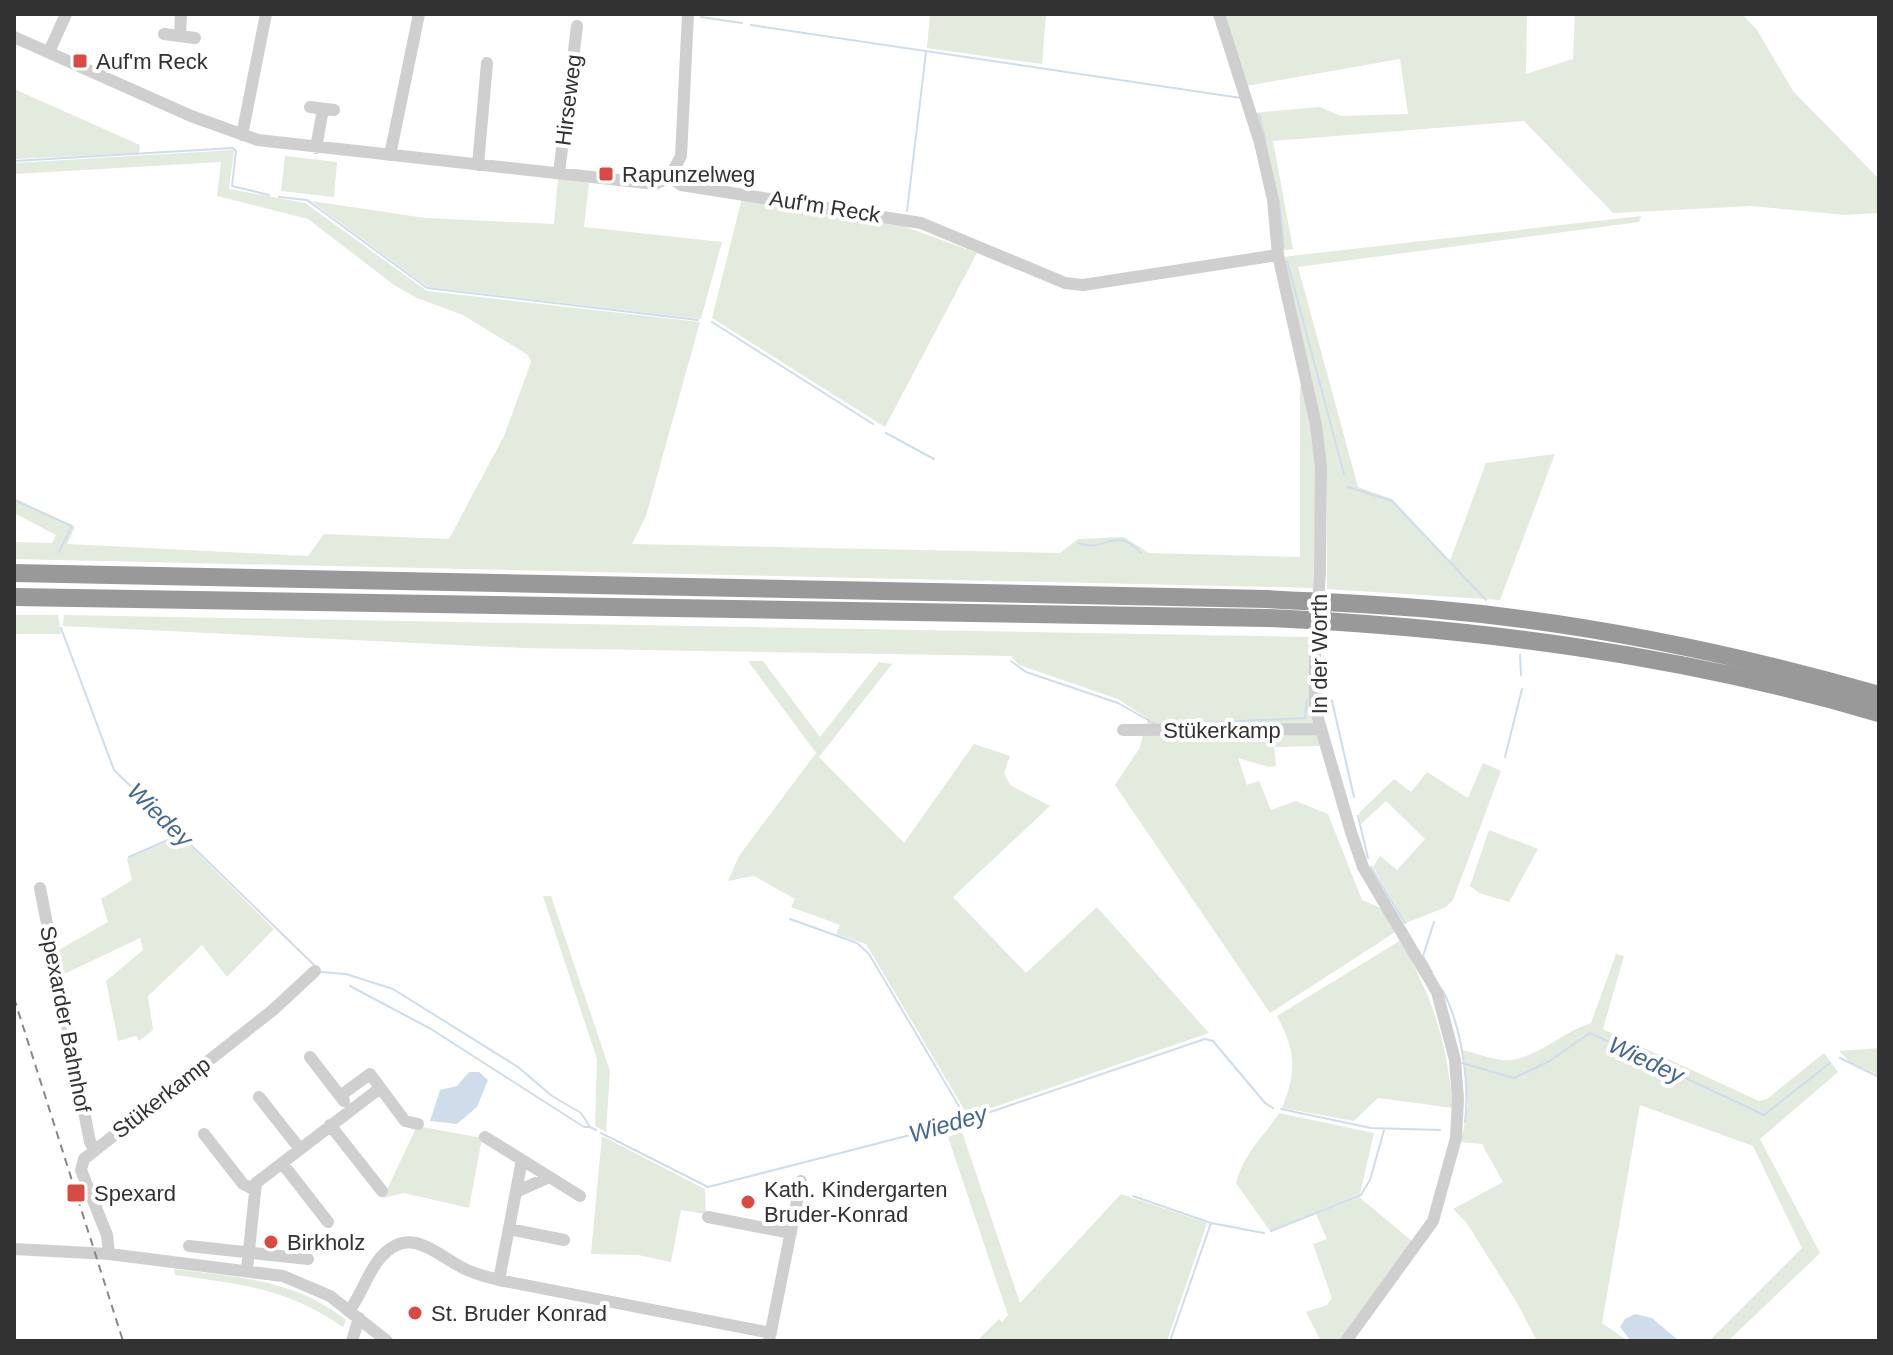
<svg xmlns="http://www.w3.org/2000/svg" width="1893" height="1355" font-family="Arial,sans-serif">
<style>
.green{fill:#e3eade}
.water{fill:#cfddeb}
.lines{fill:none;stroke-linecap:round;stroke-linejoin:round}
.stream{stroke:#cfddeb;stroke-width:2}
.minor{stroke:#cfcfcf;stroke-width:12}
.highway{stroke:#999;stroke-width:18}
.rail{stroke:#878787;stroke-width:2;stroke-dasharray:8 6;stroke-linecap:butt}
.minor-bridge{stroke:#cfcfcf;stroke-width:12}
.poi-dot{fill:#da4942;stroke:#fff;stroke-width:3}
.labels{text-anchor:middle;stroke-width:8;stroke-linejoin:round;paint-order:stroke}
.poi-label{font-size:22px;fill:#323232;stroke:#fff;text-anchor:start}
.street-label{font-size:22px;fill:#323232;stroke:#fff}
.water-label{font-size:24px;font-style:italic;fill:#44698f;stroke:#fff}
</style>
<rect width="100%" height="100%" fill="#fff"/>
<path class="green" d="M930,14H1046L1042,64L927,48Z
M1222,14H1527L1526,74L1573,59L1575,14H1742L1757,30L1793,91L1879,179V213L1845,215L1752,206L1613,213L1524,121L1273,141L1293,249L1282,251L1254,113L1319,107L1341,116L1408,114L1400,59L1246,86Z
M14,89L140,145L139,153L14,159Z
M234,150L229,189L305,203L427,291L700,322L646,516L632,544L1060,553L1078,539L1124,537L1149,553L1300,557V386H1304L1318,466L1313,588L14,559V542L52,543L56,535L14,513V498L75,527L67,544L308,556L324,534L449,539L504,436L531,362L528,355L463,315L417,298L394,285L308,219L217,196L221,162L14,174V163Z
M285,156L337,162L334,197L281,191Z
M558,179L589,183L584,227L722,242L701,319L428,287L311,201L425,218L554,224Z
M742,198L898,224L977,253L885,427L712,318Z
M1641,216L1639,222L1298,267L1358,487L1392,499L1450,561L1486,463L1555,454L1500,600L1327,589V466L1282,257Z
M14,615H58L61,634H14Z
M64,615L1309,637L1310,713L1320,746L1274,747L1276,766L1269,767L1238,758L1247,785L1259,781L1271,810L1296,801L1328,814L1362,900L1384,909L1397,931L1270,1013L1115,785L1139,749L1148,719L1118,699L1019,665L1011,656L523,648L63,626Z
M748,661H763L820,737L879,662L892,664L819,757L904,843L974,744L1010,756L1004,773L1010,785L1050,806L953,897L1026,973L1097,907L1209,1033L968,1116L866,944L836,934L840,925L791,907L795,899L754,876L728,881L739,856L816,753Z
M1483,763L1501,771L1453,900L1446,907L1406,923L1373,867L1380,856L1397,870L1425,839L1386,801L1361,824L1359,813L1394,779L1411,792L1427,772L1468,798Z
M1489,830L1538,849L1509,902L1479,893L1470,886Z
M180,836L274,929L227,977L202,945L148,996L153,1030L139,1041L136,1036L118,1041L106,981L143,950L140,938L62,975L57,951L108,922L101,899L132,880L127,859Z
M543,896H551L610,1071L606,1132L595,1126L597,1059Z
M1401,940C1434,1003 1446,1037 1453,1108L1378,1098L1354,1121L1282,1108C1297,1070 1296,1052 1277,1016Z
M1616,954L1624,956L1603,1029L1759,1101L1767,1099L1824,1053L1838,1072L1760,1139L1820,1253L1728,1341H1709L1802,1248L1753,1146L1640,1105L1602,1323L1628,1341H1537L1516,1301L1466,1222L1453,1209L1503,1182L1482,1144L1461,1142L1468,1106L1462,1050C1476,1053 1498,1062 1511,1060C1541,1055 1563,1032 1591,1023Z
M1879,1048V1075L1850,1062L1839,1051Z
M1279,1113L1374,1133L1360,1194L1270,1231L1236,1183C1246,1149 1261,1141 1279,1113Z
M417,1126L482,1138L469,1208L404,1193L383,1198Z
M962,1132L1020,1303L1121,1194L1207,1223L1167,1341H977L999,1319L1002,1322L1008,1315L948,1137Z
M602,1136L705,1189L706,1214L681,1210L671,1262L638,1255L591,1254Z
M1359,1197L1412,1241L1340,1341H1321L1306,1312L1327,1305L1332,1298L1313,1244L1327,1239L1316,1214Z
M174,1269C236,1277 295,1279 346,1320L343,1327C287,1288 240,1284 175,1275Z"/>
<path class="water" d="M469,1072H479L488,1080L477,1107L457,1124L430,1121L440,1090L457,1086Z
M1635,1314L1652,1318L1679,1341H1631L1620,1327L1625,1319Z"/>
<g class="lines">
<path class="stream" d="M701,17L742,23
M751,25L1241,98
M1259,114L1265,139
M14,161L233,148L236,151L232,186L269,195
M279,197L307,200L427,288L698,320
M1279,200L1284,247
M907,211L926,52
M1287,261L1344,474
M712,322L873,424
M886,433L934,459
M1348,487L1392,501L1486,600
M14,500L72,526L59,552
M1078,543C1104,554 1115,524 1141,553
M61,628L114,770L314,965
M1520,655L1521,675
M1011,661L1026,672L1118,703L1155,724
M1328,697L1332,701L1354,797
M1181,724L1305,718L1307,700
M1505,757L1522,689
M1358,816L1368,858
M129,857L179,835
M1371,867L1405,923
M790,919L857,943L869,954L966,1118
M321,972L346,974L393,989L518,1067L552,1096L581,1113L590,1127L596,1130
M1432,972L1423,956L1434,922
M350,986L431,1029L584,1127H590
M1443,991C1461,1025 1470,1083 1465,1122
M1840,1058L1879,1077
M1462,1063L1514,1078L1548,1062L1590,1033L1764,1115L1830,1063
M1281,1109L1371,1128L1440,1130
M601,1133L708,1187L961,1122L1205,1039L1213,1041L1265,1103L1273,1108
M1133,1196L1211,1223
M1271,1231L1361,1195L1370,1180L1384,1130
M1170,1341L1211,1223L1264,1233"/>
<path class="minor" d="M1219,14L1260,143L1273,200L1278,255L1316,425L1321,467L1320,572
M164,34L195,38
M180,36L181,14
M14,37L191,116L258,140L655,184L670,177L681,156L688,14
M49,52L66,14
M310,107L334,110
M242,135L266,14
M316,148L323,109
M390,155L419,14
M478,165L487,63
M559,173L577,26
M670,177L681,185L921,223L1065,283L1083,285L1278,255
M1315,651V708L1351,832L1363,867L1437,992L1455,1060L1458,1099L1456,1138L1433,1221L1346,1341
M1123,730L1320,729
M40,888L90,1142L94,1149
M310,1057L344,1101
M340,1096L370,1074L405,1121L418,1124
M259,1097L300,1149
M330,1125L382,1191
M204,1134L243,1184L255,1190
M485,1137L580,1196
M282,1163L328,1222
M516,1192L549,1177
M708,1217L791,1233
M509,1229L564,1240
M189,1246L308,1259
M14,1249L109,1254L283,1276L330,1296L387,1341
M109,1254L107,1235L81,1170L84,1159L273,1010L315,971
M247,1269L256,1183L380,1088
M499,1280L522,1160
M349,1311C362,1294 367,1273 381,1257C410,1225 434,1253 463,1268C474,1274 487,1277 499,1280L771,1333
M352,1341L359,1318
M769,1341L801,1181"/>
<path class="highway" d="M14,573L1267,599C1321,602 1376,604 1431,609C1582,622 1733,653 1879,695
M14,597L1268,618C1476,628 1679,654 1879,713"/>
<path class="rail" d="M14,998L123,1341"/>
<path class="minor-bridge" d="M1315,651L1320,572"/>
</g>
<g class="poi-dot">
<rect x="72" y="53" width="16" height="16" rx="4"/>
<rect x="598" y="166" width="16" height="16" rx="4"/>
<rect x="66" y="1183" width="20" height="20" rx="4"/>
<circle cx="748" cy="1202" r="8"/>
<circle cx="271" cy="1242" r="8"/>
<circle cx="415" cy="1313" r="8"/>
</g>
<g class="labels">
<g class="poi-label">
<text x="96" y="69">Auf'm Reck</text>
<text x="622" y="182">Rapunzelweg</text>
<text x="764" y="1197">Kath. Kindergarten<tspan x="764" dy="25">Bruder-Konrad</tspan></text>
<text x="94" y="1201">Spexard</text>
<text x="287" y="1250">Birkholz</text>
<text x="431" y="1321">St. Bruder Konrad</text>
</g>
<g class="street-label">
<text transform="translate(568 100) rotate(-83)" y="8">Hirseweg</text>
<text transform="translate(825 206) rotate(9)" y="8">Auf'm Reck</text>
<text transform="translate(1319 654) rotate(-90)" y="8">In der Worth</text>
<text x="1222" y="738">Stükerkamp</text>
<text transform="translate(66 1019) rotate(79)" y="8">Spexarder Bahnhof</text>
<text transform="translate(161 1097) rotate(-38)" y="8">Stükerkamp</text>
</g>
<g class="water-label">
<text transform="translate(160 815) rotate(44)" y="8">Wiedey</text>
<text transform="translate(1646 1060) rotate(25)" y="8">Wiedey</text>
<text transform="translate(948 1124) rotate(-16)" y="8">Wiedey</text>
</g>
</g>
<rect width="1893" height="1355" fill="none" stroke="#323232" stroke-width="32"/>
</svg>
